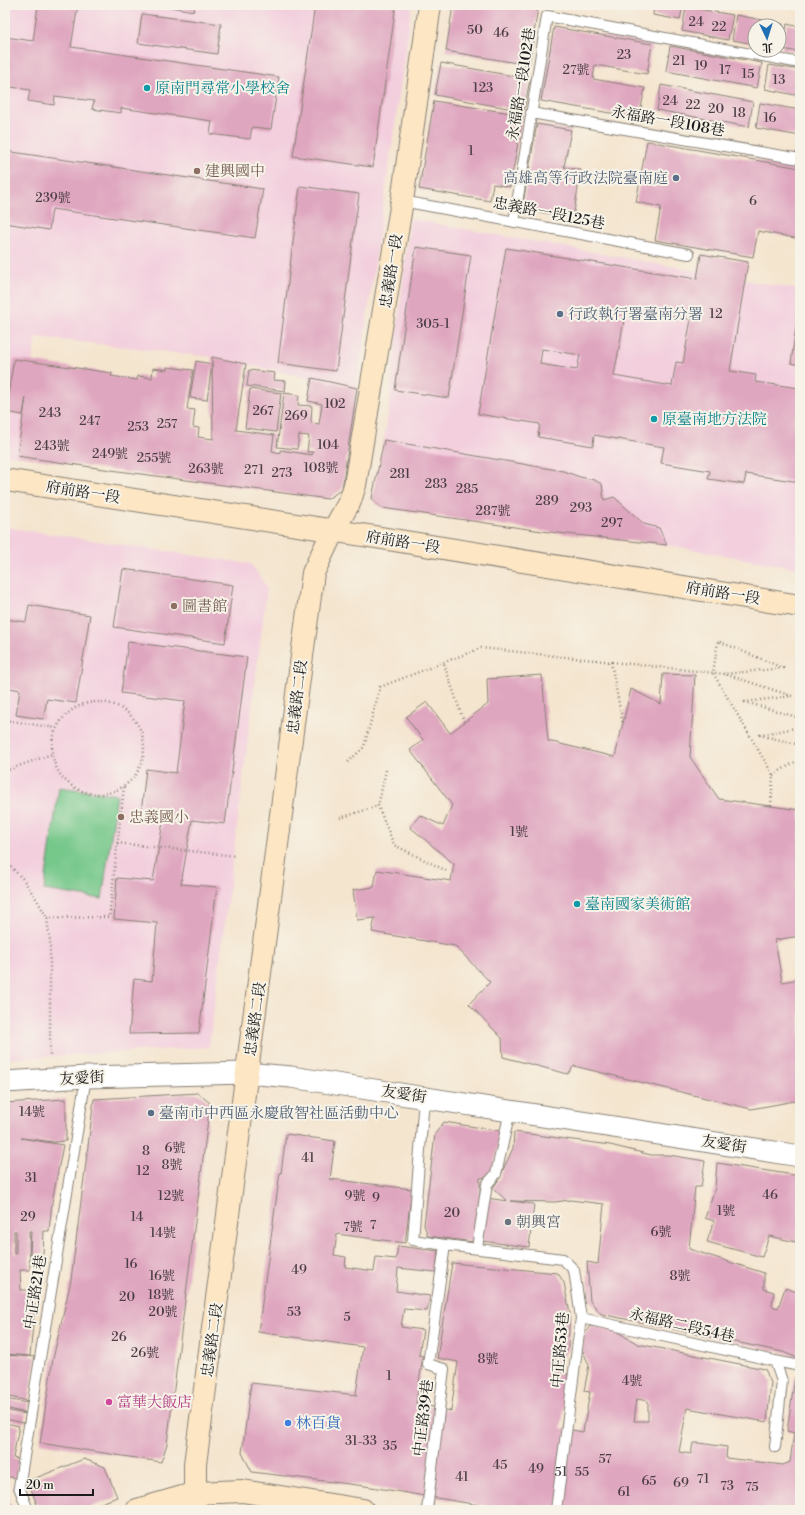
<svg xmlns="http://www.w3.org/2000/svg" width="805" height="1515" font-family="'Libre Bodoni','Noto Serif TC',serif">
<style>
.built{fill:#f3cfde}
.green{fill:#74c78a;stroke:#487253}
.building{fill:#dfa6bf;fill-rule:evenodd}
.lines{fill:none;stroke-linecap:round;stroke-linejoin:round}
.lane-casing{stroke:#888076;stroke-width:12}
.street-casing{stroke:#888076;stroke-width:23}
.secondary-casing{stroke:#888076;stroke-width:24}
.path{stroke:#888076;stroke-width:2.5;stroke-dasharray:1 3;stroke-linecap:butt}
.lane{stroke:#fff;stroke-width:10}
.street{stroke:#fff;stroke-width:21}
.secondary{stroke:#fce6c4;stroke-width:22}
.culture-dot{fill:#0f9aa8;stroke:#f7f3e8;stroke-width:1.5}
.education-dot{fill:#8d6e63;stroke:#f7f3e8;stroke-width:1.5}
.service-dot{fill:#5c6f8a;stroke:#f7f3e8;stroke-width:1.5}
.worship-dot{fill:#6b7280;stroke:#f7f3e8;stroke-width:1.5}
.hotel-dot{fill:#d1479c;stroke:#f7f3e8;stroke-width:1.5}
.shop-dot{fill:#3f7fe0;stroke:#f7f3e8;stroke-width:1.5}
.labels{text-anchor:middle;stroke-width:4;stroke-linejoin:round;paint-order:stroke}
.number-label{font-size:13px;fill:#4d3e45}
.street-label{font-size:15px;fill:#1c1c1c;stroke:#f7f3e8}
.culture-label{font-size:15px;fill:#0d838f;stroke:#f7f3e8;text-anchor:start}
.education-label{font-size:15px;fill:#785e54;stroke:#f7f3e8;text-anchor:start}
.service-label{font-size:15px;fill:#4e5e75;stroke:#f7f3e8;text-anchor:start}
.worship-label{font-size:15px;fill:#5b616d;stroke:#f7f3e8;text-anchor:start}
.hotel-label{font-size:15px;fill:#b23c85;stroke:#f7f3e8;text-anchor:start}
.shop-label{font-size:15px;fill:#366cbe;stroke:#f7f3e8;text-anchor:start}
</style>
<rect width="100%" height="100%" fill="#f7f3e8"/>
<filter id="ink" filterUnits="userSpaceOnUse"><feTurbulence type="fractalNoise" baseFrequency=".025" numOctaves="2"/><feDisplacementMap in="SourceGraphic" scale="8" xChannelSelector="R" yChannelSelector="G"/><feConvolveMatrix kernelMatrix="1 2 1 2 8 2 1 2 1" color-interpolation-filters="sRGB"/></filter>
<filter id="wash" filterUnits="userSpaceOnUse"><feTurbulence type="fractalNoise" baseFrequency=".012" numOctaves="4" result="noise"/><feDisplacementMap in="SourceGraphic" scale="16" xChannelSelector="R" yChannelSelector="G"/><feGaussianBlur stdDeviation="0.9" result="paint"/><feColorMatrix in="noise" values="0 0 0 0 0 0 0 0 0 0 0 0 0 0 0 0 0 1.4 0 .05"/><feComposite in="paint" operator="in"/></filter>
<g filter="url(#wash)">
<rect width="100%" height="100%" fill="#f4e5cf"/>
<path class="built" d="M5,5H412L357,388L212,357L36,337L17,456L5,454Z
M410,219L800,290V569L667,545L478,522L382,508L375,503L372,498L387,423Z
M5,527L251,564L267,588L209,1047L5,1059Z"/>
<path class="green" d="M59,787L117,795L102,899L44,890Z"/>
<g id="blocks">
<path class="building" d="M38,5H78L71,47L279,77L271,129L252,127L250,139L210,134L212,121L121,108V113L92,109L94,101L55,96L54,105L28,101L30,90L5,86V37L33,41Z
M158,5H195L194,11Z
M315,5H396L373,167L293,156Z
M453,5H520L538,8L529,65L446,51Z
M654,5H683L680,20L653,15Z
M686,7L733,15L728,40L682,31Z
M142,14L221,24L217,54L138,43Z
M736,15L783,24L780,41L779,26H755V44L732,40Z
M787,24L800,27V52L782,49Z
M554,27L652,44L647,74L595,65L593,79L645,88L639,118L541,101Z
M670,46L762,63L757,88L666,71Z
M441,63L530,79L524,111L435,95Z
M769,65L800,70V96L765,89Z
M661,85L753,102L749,127L657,110Z
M434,101L523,115L510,187L493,184L490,201L419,189Z
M760,103L800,110V136L756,128Z
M537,124L571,130L564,167L581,170L573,218L522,209Z
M647,141L800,168V239L758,231L753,257L655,240L661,207L636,202Z
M5,151L263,189L255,238L52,209L49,230L5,223Z
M300,186L359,194L336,371L278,363Z
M416,247L471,255L449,398L395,390Z
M506,248L697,279L701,254L748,262L730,371L756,375L755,382L800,388V482L746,474L744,484L708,479L710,471L661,463L664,447L594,435L593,446L538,437L540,424L478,414ZM626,309L691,319L683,363L676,362L672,386L614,376ZM542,349L580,355L577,370L540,364Z
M799,306H800V365L791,363Z
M212,357L246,364L236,430L274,435L272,451L280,453V450L312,455L313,452H307L309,436L299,435L297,449L277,447L284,393L299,395L298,405L312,406L311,423L319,424L322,404L308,401L312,378L357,388L342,489L328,499L111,470L17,456L26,397L23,415L5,412L14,359L112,373L111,376L137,380L138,376L152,378L153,368L167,370V367L193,370L187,409L195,410L193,427L199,428L198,437L213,439L212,364L207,400L190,398L196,361L212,364Z
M249,370L275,373L274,380L286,381L285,391L247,386Z
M250,389L281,393L276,432L245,428Z
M384,440L563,471L580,477L594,480L602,484L604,500L614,497L644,524L659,528L667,545L549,532L382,508L375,503L372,498Z
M123,569L233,585L225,643L114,627Z
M29,605L90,615L76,703L47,699L43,719L16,715L20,690L5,687V619L26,622Z
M128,642L247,657L225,824L192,820L181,884L217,887L199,1033L129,1034L134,979L152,981L157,923L114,919L117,878L153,881L164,816L141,813L146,769L176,773L185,701L121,693Z
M663,674L695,675L690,757L719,799L800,810V936L775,940L782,982L800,979V1100L751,1109L574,1066L568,1074L503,1057L502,1038L469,1004L490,982L455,946L372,932L375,918L357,920L353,890L374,887L377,870L451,881L454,864L410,827L420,815L443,826L452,805L410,750L423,740L406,717L427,702L450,733L488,704L487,679L542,675L548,741L615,757L631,689L661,704Z
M198,1093L210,1103L167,1444L161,1462L40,1443L53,1359L71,1280L94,1099Z
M66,1099V1141L53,1142L21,1138L63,1145L52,1202L49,1231H44L43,1254H30L31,1231H29L30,1270H20L21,1290H29L30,1303L35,1304L30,1356L5,1354V1103ZM14,1231H16V1254H14Z
M444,1122L501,1131L492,1177L480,1178V1199L474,1242L428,1236L424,1225L435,1134Z
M514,1132L610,1145L651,1155H669L705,1161L701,1187H695L689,1249L764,1273V1289L774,1292L772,1306L778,1308L785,1288L800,1293V1359L783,1352L601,1314L590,1301L587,1262L598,1264L604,1204L570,1200L555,1202L511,1201L534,1204L529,1247L481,1241L487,1198L507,1201L493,1188L499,1179L513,1148Z
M286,1134L335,1141L330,1179L412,1189L405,1243L337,1234L334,1255L346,1257L345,1267L374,1271L376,1257L396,1259L398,1246L438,1251L436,1272L398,1268L396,1291L430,1296L427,1311L404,1309L401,1327L423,1330L419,1355L423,1356L416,1403L451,1411L458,1362L437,1358L452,1263L558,1273L564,1283L570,1313L568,1348L563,1357L555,1356L556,1374H568V1388L561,1428L583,1432L590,1392L584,1391L589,1365L582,1349V1337L591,1326L612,1329L638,1344L765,1369L771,1383L767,1422L687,1408L679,1452L691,1454L693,1443H699L727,1447L726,1458L783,1465L790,1462L794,1433L787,1431L795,1377L800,1378V1510H509L365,1486L252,1472L242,1453L251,1383L357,1395L356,1394L363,1347L258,1332L280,1172L281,1173ZM637,1399L648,1401V1421H634Z
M717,1163L800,1176V1243L769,1236L762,1257L707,1242L714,1221L705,1218L715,1188Z
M5,1355L36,1357L28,1401L5,1396Z
M5,1399L28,1403L26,1413L5,1408Z
M5,1410L26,1414L24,1423L5,1419Z
M5,1423L19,1426L13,1458L19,1459L15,1478L5,1476Z
M84,1459L105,1467L117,1497L83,1510H39L28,1481Z
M5,1489L13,1510H5Z"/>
</g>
</g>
<g filter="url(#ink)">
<use href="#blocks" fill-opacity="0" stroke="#888076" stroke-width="1"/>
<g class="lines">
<defs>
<path id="lane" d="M531,113L800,159
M402,201L689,254
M514,222L547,16L800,63
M424,1098L413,1240L445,1245L428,1364L444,1369L427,1510
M445,1245L563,1259L574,1270L581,1318L556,1510
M477,1248L487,1184L496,1174L510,1111
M581,1318L775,1361L782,1381L775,1447
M775,1361L800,1366
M28,1510L19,1487L86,1077"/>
<path id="street" d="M5,1082L86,1077L247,1073L291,1077L800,1156"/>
<path id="secondary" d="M5,480L375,537L800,606
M137,1510L196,1493L242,1491L363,1510
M195,1510V1464L313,573L333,531L350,501L355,485L402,201L430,5"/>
</defs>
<use href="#lane" class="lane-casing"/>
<use href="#street" class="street-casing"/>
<use href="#secondary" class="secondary-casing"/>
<path class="path" d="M611,662L623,725
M444,664L464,722
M52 748a46 46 0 1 1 92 0a46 46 0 1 1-92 0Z
M5,720L56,728
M800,727L760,735L800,745
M348,762L364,747L380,687L481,648L725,674
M386,770L378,806L394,845L447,871
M5,771L52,754
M773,775L800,759
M771,806L773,775L713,673L718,641L783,668L725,674L792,696L745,702L800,718
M340,818L378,806
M117,843L236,856
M5,861L23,879L37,900L47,918L50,942V1056
M47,918L109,917L124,787"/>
<use href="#lane" class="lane"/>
<use href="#street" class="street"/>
<use href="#secondary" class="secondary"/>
</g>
</g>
<g class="culture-dot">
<circle cx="147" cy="88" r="4"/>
<circle cx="654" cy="419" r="4"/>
<circle cx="577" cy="904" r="4"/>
</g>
<g class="education-dot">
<circle cx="197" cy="171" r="4"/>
<circle cx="174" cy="606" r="4"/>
<circle cx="121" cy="817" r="4"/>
</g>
<g class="service-dot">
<circle cx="676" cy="178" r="4"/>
<circle cx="560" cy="314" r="4"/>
<circle cx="151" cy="1113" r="4"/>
</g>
<circle class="worship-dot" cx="508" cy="1222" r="4"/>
<circle class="hotel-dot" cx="109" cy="1402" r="4"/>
<circle class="shop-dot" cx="288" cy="1423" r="4"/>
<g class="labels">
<g class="number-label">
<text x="696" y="26">24</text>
<text x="719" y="31">22</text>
<text x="475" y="34">50</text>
<text x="501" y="37">46</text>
<text x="624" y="59">23</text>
<text x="679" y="65">21</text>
<text x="701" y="70">19</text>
<text x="576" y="74">27號</text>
<text x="725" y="74">17</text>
<text x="748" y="78">15</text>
<text x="779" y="84">13</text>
<text x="483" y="92">123</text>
<text x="670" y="105">24</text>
<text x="693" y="109">22</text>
<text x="716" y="113">20</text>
<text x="739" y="117">18</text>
<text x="770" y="122">16</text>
<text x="471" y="155">1</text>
<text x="53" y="202">239號</text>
<text x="753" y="205">6</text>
<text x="716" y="318">12</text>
<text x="433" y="328">305-1</text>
<text x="335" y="408">102</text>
<text x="263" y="415">267</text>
<text x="50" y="417">243</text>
<text x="296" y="420">269</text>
<text x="90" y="425">247</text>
<text x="167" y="428">257</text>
<text x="138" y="431">253</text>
<text x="328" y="449">104</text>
<text x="52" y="450">243號</text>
<text x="110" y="458">249號</text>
<text x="154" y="462">255號</text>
<text x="321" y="472">108號</text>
<text x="206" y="473">263號</text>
<text x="254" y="474">271</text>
<text x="282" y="477">273</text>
<text x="400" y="478">281</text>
<text x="436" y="488">283</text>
<text x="467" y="493">285</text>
<text x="547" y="505">289</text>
<text x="581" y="512">293</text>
<text x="493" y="515">287號</text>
<text x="612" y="527">297</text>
<text x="519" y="836">1號</text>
<text x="32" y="1116">14號</text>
<text x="175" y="1152">6號</text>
<text x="146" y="1155">8</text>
<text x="308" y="1162">41</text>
<text x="172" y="1169">8號</text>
<text x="143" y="1175">12</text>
<text x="31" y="1182">31</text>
<text x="770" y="1199">46</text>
<text x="171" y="1200">12號</text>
<text x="355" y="1200">9號</text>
<text x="376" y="1202">9</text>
<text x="726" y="1215">1號</text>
<text x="452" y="1217">20</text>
<text x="28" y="1221">29</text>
<text x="137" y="1221">14</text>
<text x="373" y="1229">7</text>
<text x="353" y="1231">7號</text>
<text x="661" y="1236">6號</text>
<text x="163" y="1237">14號</text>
<text x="131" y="1268">16</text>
<text x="299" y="1274">49</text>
<text x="162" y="1280">16號</text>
<text x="680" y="1280">8號</text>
<text x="161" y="1299">18號</text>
<text x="127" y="1301">20</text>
<text x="163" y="1316">20號</text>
<text x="294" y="1316">53</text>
<text x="347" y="1321">5</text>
<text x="119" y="1341">26</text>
<text x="145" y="1357">26號</text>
<text x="488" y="1363">8號</text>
<text x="389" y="1380">1</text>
<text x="632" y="1385">4號</text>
<text x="361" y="1445">31-33</text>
<text x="390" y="1450">35</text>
<text x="605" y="1463">57</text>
<text x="500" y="1469">45</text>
<text x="536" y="1473">49</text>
<text x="561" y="1476">51</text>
<text x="582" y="1476">55</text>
<text x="462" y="1481">41</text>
<text x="703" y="1483">71</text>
<text x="649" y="1485">65</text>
<text x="681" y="1487">69</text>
<text x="727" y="1490">73</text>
<text x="752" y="1491">75</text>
<text x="624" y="1496">61</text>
</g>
<g class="street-label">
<text transform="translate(521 84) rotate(-81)" y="5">永福路一段102巷</text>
<text transform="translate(668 121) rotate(10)" y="5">永福路一段108巷</text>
<text transform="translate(549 213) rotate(11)" y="5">忠義路一段125巷</text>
<text transform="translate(391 271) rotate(-81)" y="5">忠義路一段</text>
<text transform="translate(83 492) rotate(9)" y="5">府前路一段</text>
<text transform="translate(403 542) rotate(9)" y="5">府前路一段</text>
<text transform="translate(723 593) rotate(9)" y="5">府前路一段</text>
<text transform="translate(297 697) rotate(-83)" y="5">忠義路二段</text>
<text transform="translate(255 1019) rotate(-82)" y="5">忠義路二段</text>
<text transform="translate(82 1078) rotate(-3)" y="5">友愛街</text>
<text transform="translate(404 1094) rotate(9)" y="5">友愛街</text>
<text transform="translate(724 1144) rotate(9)" y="5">友愛街</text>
<text transform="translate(35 1292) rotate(-81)" y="5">中正路21巷</text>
<text transform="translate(682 1325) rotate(13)" y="5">永福路二段54巷</text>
<text transform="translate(212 1340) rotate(-82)" y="5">忠義路二段</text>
<text transform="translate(560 1350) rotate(-85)" y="5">中正路53巷</text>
<text transform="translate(423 1418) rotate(-83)" y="5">中正路39巷</text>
</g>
<g class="culture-label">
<text x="155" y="93">原南門尋常小學校舍</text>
<text x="662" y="424">原臺南地方法院</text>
<text x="585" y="909">臺南國家美術館</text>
</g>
<g class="education-label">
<text x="205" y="176">建興國中</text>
<text x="182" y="611">圖書館</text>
<text x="129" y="822">忠義國小</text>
</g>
<g class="service-label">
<text x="668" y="183" text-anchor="end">高雄高等行政法院臺南庭</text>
<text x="568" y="319">行政執行署臺南分署</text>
<text x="159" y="1118">臺南市中西區永慶啟智社區活動中心</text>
</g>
<g class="worship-label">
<text x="516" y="1227">朝興宮</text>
</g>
<g class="hotel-label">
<text x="117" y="1407">富華大飯店</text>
</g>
<g class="shop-label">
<text x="296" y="1428">林百貨</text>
</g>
</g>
<rect width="805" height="1515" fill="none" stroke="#f7f3e8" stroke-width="20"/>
<g transform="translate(767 38) rotate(176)"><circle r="19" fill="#f7f3e8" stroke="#9f9d96"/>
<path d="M0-3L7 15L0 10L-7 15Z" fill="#1f6fb2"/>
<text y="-6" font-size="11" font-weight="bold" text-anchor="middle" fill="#1c1c1c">北</text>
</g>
<path d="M20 1489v6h73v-6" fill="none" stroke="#1c1c1c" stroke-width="2"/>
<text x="26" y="1489" font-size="12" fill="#1c1c1c" stroke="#f7f3e8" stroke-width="3" paint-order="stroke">20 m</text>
</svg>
